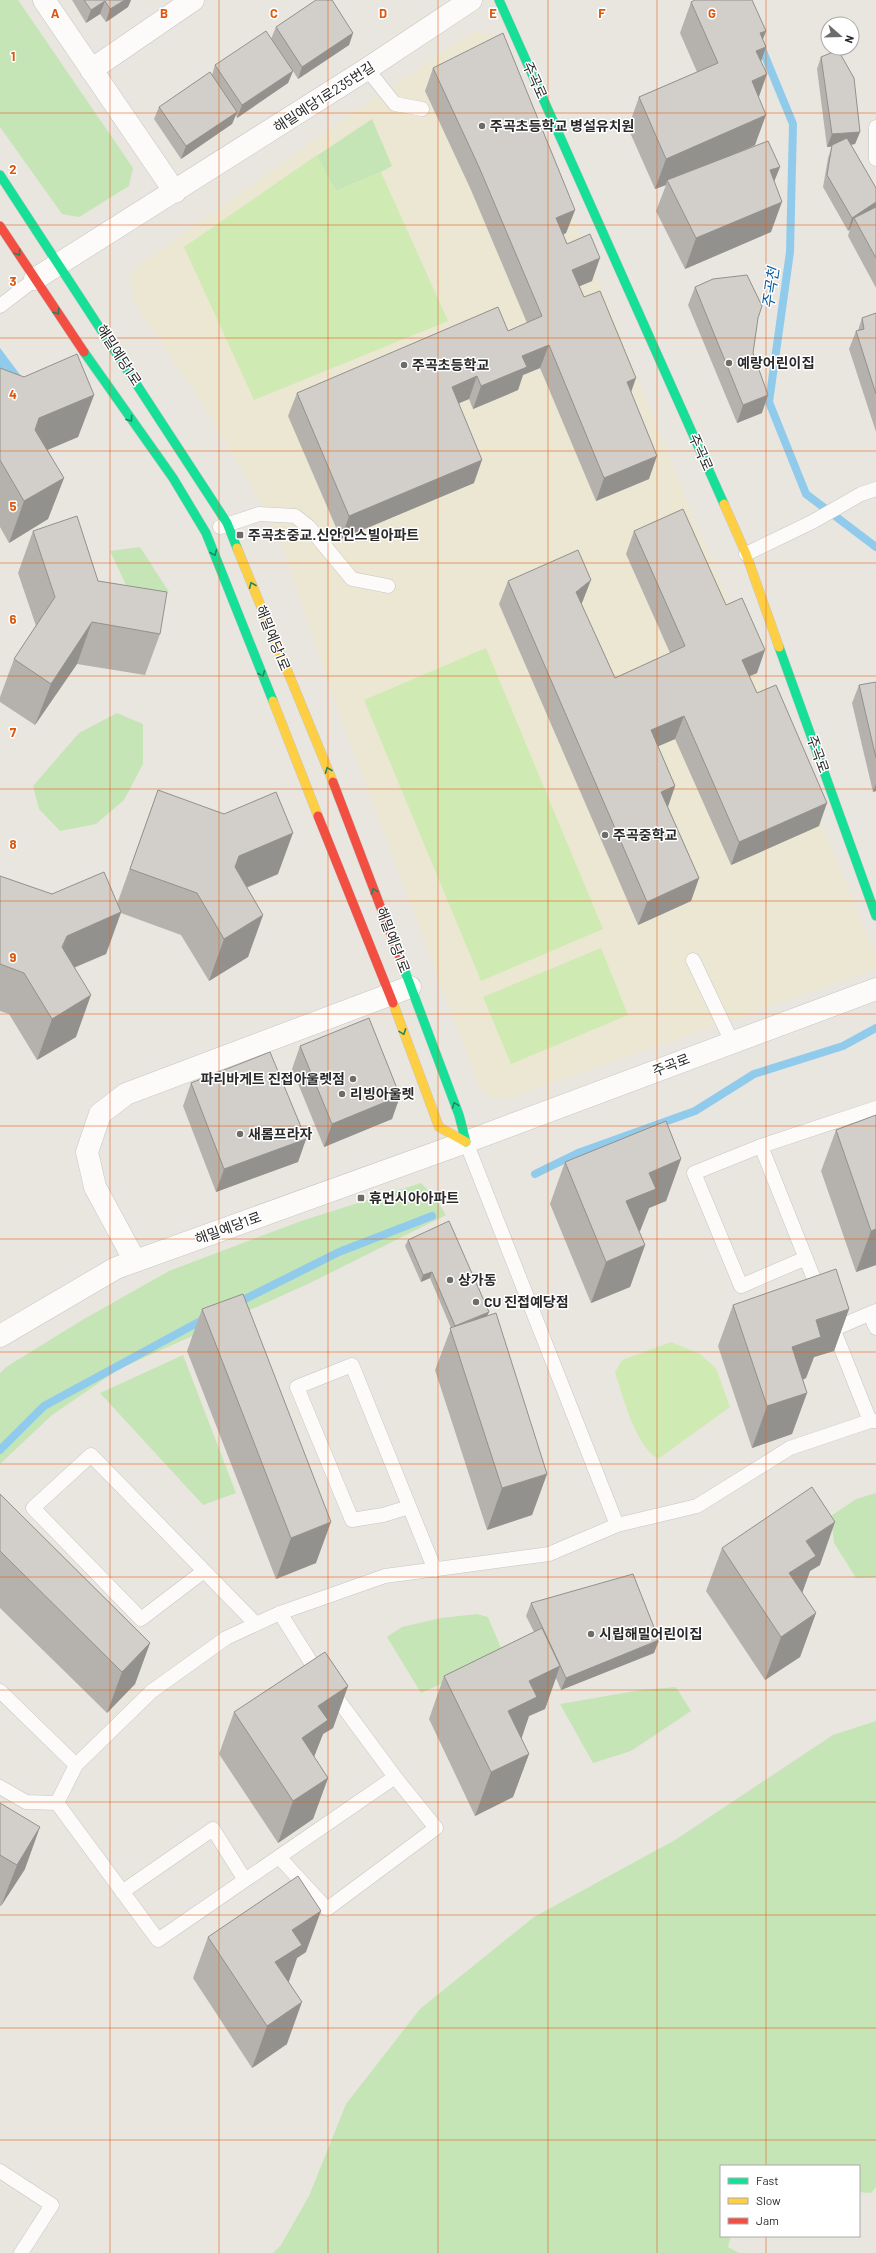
<svg xmlns="http://www.w3.org/2000/svg" width="876" height="2253" font-family="Barlow,'Noto Sans KR',sans-serif">
<style>
.education{fill:#ece7d3}
.green{fill:#c5e5b7}
.pitch{fill:#d0eab4}
.water{fill:#91cbec}
.lines{fill:none;stroke-linecap:round;stroke-linejoin:round}
.stream{stroke:#91cbec;stroke-width:8}
.lane-casing{stroke:#c6c5c5;stroke-width:15}
.street-casing{stroke:#c6c5c5;stroke-width:23}
.fast-casing{stroke:#c6c5c5;stroke-width:10}
.slow-casing{stroke:#c6c5c5;stroke-width:10}
.jam-casing{stroke:#c6c5c5;stroke-width:10}
.lane{stroke:#fcfbfa;stroke-width:14}
.street{stroke:#fcfbfa;stroke-width:22}
.fast{stroke:#16e098;stroke-width:9}
.slow{stroke:#ffcf43;stroke-width:9}
.jam{stroke:#f24e42;stroke-width:9}
.wall{fill:#b5b2ae}
.shaded-wall{fill:#93918d}
.building{fill:#d2cfca;stroke:#93918d}
.oneway{stroke:#208561}
.grid{fill:none;stroke:#de570e;stroke-width:1;stroke-opacity:0.55}
.poi-dot{fill:#6d6c69;stroke:#fff;stroke-width:1.5}
.labels{text-anchor:middle;stroke-width:3;stroke-linejoin:round;paint-order:stroke}
.street-label{font-size:14px;fill:#2a2a2a;stroke:#fff}
.poi-label{font-size:14px;font-weight:bold;fill:#2a2a2a;stroke:#fff;text-anchor:start}
.water-label{font-size:15px;font-style:italic;fill:#0a5b9e;stroke:#fff}
.grid-label{font-size:13px;text-anchor:middle;font-weight:bold;fill:#de570e;stroke:#fff;stroke-width:3;stroke-linejoin:round;paint-order:stroke}
</style>
<rect width="100%" height="100%" fill="#e9e6df"/>
<path class="education" d="M474,31L500,37L687,501L876,955V969L503,1100L492,1097L480,1088L339,714L284,551L256,493L204,406L132,300L130,279L138,266L360,108Z"/>
<path class="green" d="M0,0H18L133,168L129,186L79,217L62,214L0,127Z
M372,119L392,166L381,172L336,191L315,157Z
M140,547L169,592L126,585L110,551Z
M117,713L143,724V764L124,800L96,824L60,831L39,809L33,786L79,733Z
M421,1183L434,1196L446,1215L310,1283L119,1369L52,1415L0,1464V1373L6,1367L84,1319L169,1271L301,1221Z
M183,1355L236,1493L203,1505L100,1393Z
M876,1493V1577L856,1578L834,1543L831,1516L856,1499Z
M477,1614L488,1617L504,1655L421,1693L387,1637L402,1627L441,1618Z
M676,1687L691,1711L631,1751L593,1763L560,1704L641,1690Z
M876,1721V2187L871,2193L859,2192V2166H721V2236H731L728,2247L739,2253H273L281,2245L309,2196L346,2104L420,2009L534,1917L675,1840L833,1735Z"/>
<path class="pitch" d="M317,155L336,191L381,172L448,321L254,400L184,247Z
M486,648L603,929L481,981L364,700Z
M601,948L628,1015L511,1064L483,997Z
M671,1342L700,1354L716,1368L730,1407L658,1459C635,1445 623,1397 615,1372L622,1360Z"/>
<path class="water" d="M0,348L21,376L0,374Z"/>
<g class="lines">
<path class="stream" d="M760,44L793,124L790,252L769,402L806,494L876,547
M535,1174L578,1153L695,1111L754,1074L843,1046L876,1028
M235,1304L339,1252L432,1216
M0,1450L44,1406L206,1318"/>
<defs>
<path id="lane" d="M367,69L395,104L422,109
M876,127V159
M0,306L35,279
M220,527L259,514L295,516L309,527L352,579L388,586
M746,554L814,521L861,494L876,489
M693,960L732,1042
M466,1142L617,1525
M761,1146L694,1173L741,1286L806,1258
M820,1294L761,1146L876,1108
M870,1315L876,1328
M831,1323L870,1421
M834,1329L876,1311
M409,1507L383,1515L352,1520L297,1387L352,1365L435,1570
M204,1571L141,1619L33,1508L91,1455L256,1624
M280,1613L317,1672
M330,1689L395,1777L158,1940L57,1803L76,1765L152,1691L226,1638L280,1613L385,1576L549,1554L617,1525L697,1506L790,1448L870,1421H876
M0,1691L76,1765
M0,1787L26,1802L57,1803
M279,1857L327,1909L436,1828L395,1777
M122,1892L213,1829L245,1880
M0,2171L52,2205L21,2253"/>
<path id="street" d="M44,0L175,192
M91,70L193,0
M35,279L367,69L471,0
M135,1261L95,1187L87,1152L100,1114L126,1094L410,987
M0,1336L116,1268L466,1142L876,989"/>
<path id="fast" d="M499,0L724,504
M0,175L227,523L237,548
M84,352L173,478L206,533L273,701
M779,647L876,916
M403,966L459,1115L466,1142"/>
<path id="slow" d="M724,504L746,554L779,647
M237,548L333,782
M273,701L318,816
M393,1003L439,1127L466,1142"/>
<path id="jam" d="M0,226L84,352
M333,782L403,966
M318,816L393,1003"/>
</defs>
<use href="#lane" class="lane-casing"/>
<use href="#street" class="street-casing"/>
<use href="#fast" class="fast-casing"/>
<use href="#slow" class="slow-casing"/>
<use href="#jam" class="jam-casing"/>
<use href="#lane" class="lane"/>
<use href="#street" class="street"/>
<use href="#fast" class="fast"/>
<use href="#slow" class="slow"/>
<use href="#jam" class="jam"/>
</g>
<path class="wall" d="M72,0H131L128,7L106,22L100,14L86,23Z
M691,2L766,31L763,39L766,47L761,61L755,145L741,152L780,167L774,181L771,232L685,269L656,211L666,185L655,189L628,128L639,97L697,72L680,33Z
M276,27L353,33L349,45L298,79L293,71L288,83L237,118L236,115L232,124L181,159L154,119L159,107L212,75L215,65L271,39Z
M821,57L860,132L855,144L851,145L876,188V288L848,236L850,229L848,231L823,187L828,158L832,146L827,147L817,69Z
M433,68L575,210L566,233L563,235L567,244L592,281L579,286L584,297L631,393L649,479L596,501L540,368L523,375L518,390L473,409L469,399L459,403L474,483L341,539L288,416L297,393L508,331L527,323L471,190L425,91Z
M695,287L758,318L753,353L762,413L737,423L688,305Z
M876,313V432L849,349L856,331L858,330L862,318Z
M0,368L24,377L94,395L78,437L47,450L64,478L48,519L9,543L0,527Z
M33,531L98,581L160,634L145,675L77,664L35,725L0,702V697L14,659L36,626L18,573Z
M634,531L757,673L749,676L819,826L731,865L675,739L658,746L675,786L668,807L699,878L691,901L638,925L499,604L508,581L582,603L581,604L615,678L670,653L626,554Z
M876,682V791L873,792L852,703L859,685Z
M158,790L278,874L246,888L263,915L248,957L209,981L181,935L121,913L106,954L74,968L76,1037L37,1060L9,1014L0,1011V876L52,894L117,904Z
M300,1046L400,1096L392,1119L324,1147L292,1069Z
M191,1083L306,1139L298,1162L216,1192L183,1106Z
M876,1115V1265L856,1272L821,1171L836,1130Z
M681,1159L666,1201L649,1208L640,1231H639L645,1245L630,1287L591,1303L550,1204L565,1162Z
M408,1240L489,1312L487,1316L547,1474L532,1515L487,1530L435,1370L451,1328L430,1278L421,1282L405,1246Z
M733,1305L849,1309L834,1351L814,1357L806,1378L803,1380L807,1393L792,1434L752,1448L718,1346Z
M202,1309L316,1563L276,1579L187,1351Z
M0,1494L150,1643L135,1684L107,1713L0,1608Z
M722,1548L820,1565L810,1571L802,1593L816,1613L800,1657L765,1680L706,1591Z
M531,1603L659,1640L654,1653L561,1690L556,1678L545,1709L529,1716L521,1738L529,1754L513,1797L475,1816L429,1719L444,1676L534,1632L526,1616Z
M348,1686L333,1728L323,1734L314,1757L328,1778L313,1819L278,1843L219,1754L234,1712Z
M0,1803L25,1869L1,1906H0Z
M208,1937L306,1952L297,1958L288,1982L287,2044L252,2068L193,1978Z"/>
<path class="shaded-wall" d="M125,0H131L128,7L106,22L110,9Z
M105,1L100,14L86,23L91,10Z
M766,31L759,50L766,47L755,78L745,82L760,33Z
M353,33L349,45L298,79L302,67Z
M293,71L288,83L237,118L242,105Z
M767,74L756,105L752,81Z
M237,112L232,124L181,159L186,146Z
M766,115L755,145L669,183L667,180L666,185L655,189L666,159Z
M860,132L855,144L827,147L832,134Z
M780,167L768,197L770,170Z
M782,202L771,232L685,269L696,238Z
M876,202V211L854,218L850,229L848,231L852,218Z
M575,210L566,233L548,241L556,218Z
M600,258L592,281L564,293L572,270Z
M549,345L540,368L523,375L518,390L473,409L481,386L522,356Z
M477,376L469,399L443,410L452,387Z
M636,378L628,401L627,382Z
M94,395L78,437L24,460L39,418Z
M768,395L762,413L737,423L743,405Z
M657,456L649,479L596,501L604,478Z
M482,460L474,483L341,539L349,516Z
M64,478L48,519L9,543L24,501Z
M591,580L582,603L568,615L576,592Z
M92,622L77,664L35,725L51,684Z
M765,650L757,673L734,683L742,660Z
M684,716L675,739L643,753L651,730Z
M876,784V791L873,792Z
M675,786L667,809L661,792Z
M827,803L819,826L731,865L739,842Z
M293,833L278,874L224,897L239,856Z
M699,878L691,901L638,925L647,902Z
M121,912L106,954L51,977L67,936Z
M263,915L248,957L209,981L224,939Z
M91,995L76,1037L37,1060L52,1019Z
M400,1096L392,1119L324,1147L332,1124Z
M306,1139L298,1162L216,1192L224,1169Z
M681,1159L666,1201L649,1208L640,1231L611,1243L626,1201L649,1173Z
M876,1229V1265L856,1272L871,1231Z
M645,1245L630,1287L591,1303L606,1262Z
M432,1272L430,1278L421,1282L423,1275Z
M849,1309L834,1351L814,1357L806,1378L777,1389L792,1347L816,1320Z
M489,1312L486,1318L456,1327Z
M807,1393L792,1434L752,1448L767,1406Z
M547,1474L532,1515L487,1530L502,1488Z
M331,1522L316,1563L276,1579L291,1538Z
M835,1522L820,1565L810,1571L800,1599L789,1573L806,1541Z
M816,1613L800,1657L765,1680L781,1637Z
M659,1640L654,1653L561,1690L566,1678Z
M150,1643L135,1684L107,1713L122,1672Z
M560,1666L545,1709L529,1716L521,1740L508,1711L529,1681Z
M348,1686L333,1728L323,1734L312,1762L302,1738L318,1706Z
M529,1754L513,1797L475,1816L491,1772Z
M328,1778L313,1819L278,1843L293,1801Z
M40,1827L25,1869L1,1906L17,1865Z
M321,1911L306,1952L297,1958L287,1987L275,1962L292,1930Z
M302,2002L287,2044L252,2068L267,2026Z"/>
<path class="building" d="M84,0H125L110,9L105,1L91,10Z
M316,0H332L353,33L302,67L276,27Z
M695,0H752L766,31L760,33L766,47L756,51L767,74L752,81L766,115L666,159L639,97L718,63L691,2Z
M266,31L293,71L242,105L215,65Z
M503,33L575,210L556,218L567,244L590,234L600,258L572,270L584,297L600,291L636,378L627,382L657,456L604,478L549,345L522,356L527,367L481,386L477,376L452,387L482,460L349,516L297,393L498,307L508,331L542,316L479,167L433,68Z
M838,50L854,78L860,132L832,134L821,57Z
M210,72L237,112L186,146L159,107Z
M847,138L876,188V202L852,218L827,175L832,145Z
M768,141L780,167L770,170L782,202L696,238L667,180Z
M876,207V258L854,218Z
M747,275L762,306L758,318L753,353L768,395L743,405L695,287L713,279Z
M876,313V394L856,331L864,329L862,318Z
M77,354L94,395L39,418L35,430L64,478L24,501L0,460V368L24,377Z
M683,509L726,605L742,598L765,650L742,660L757,693L776,685L827,803L739,842L684,716L651,730L675,786L661,792L699,878L647,902L508,581L578,550L591,580L576,592L615,678L685,646L634,531Z
M77,516L98,581L167,592L160,634L92,622L51,684L14,659L55,597L33,531Z
M876,682V758L859,685Z
M158,790L224,814L276,792L293,833L239,856L235,867L263,915L224,939L197,893L130,869Z
M104,872L121,912L67,936L62,947L91,995L52,1019L24,973L0,964V876L52,894Z
M369,1018L400,1096L332,1124L300,1046Z
M270,1052L306,1139L224,1169L191,1083Z
M876,1115V1229L871,1231L836,1130Z
M666,1121L681,1159L649,1173L656,1189L626,1201L645,1245L606,1262L565,1162Z
M449,1221L489,1312L455,1326L432,1272L423,1275L408,1240Z
M836,1269L849,1309L816,1320L821,1337L792,1347L807,1393L767,1406L733,1305Z
M243,1294L331,1522L291,1538L202,1309Z
M496,1313L547,1474L502,1488L450,1328Z
M812,1487L835,1522L806,1541L816,1556L789,1573L816,1613L781,1637L722,1548Z
M0,1494L150,1643L122,1672L0,1551Z
M633,1574L659,1640L566,1678L531,1603Z
M542,1628L560,1666L529,1681L537,1697L508,1711L529,1754L491,1772L444,1676Z
M325,1652L348,1686L318,1706L328,1720L302,1738L328,1778L293,1801L234,1712Z
M0,1803L40,1827L17,1865L0,1855Z
M298,1876L321,1911L292,1930L302,1945L275,1962L302,2002L267,2026L208,1937Z"/>
<defs><path id="oneway-chevron" d="M-2-3.5L2.5 0L-2 3.5" fill="none" stroke-width="1.6" stroke-linecap="round" stroke-linejoin="round"/></defs>
<g class="oneway">
<use href="#oneway-chevron" transform="translate(18 253) rotate(56)"/>
<use href="#oneway-chevron" transform="translate(57 312) rotate(56)"/>
<use href="#oneway-chevron" transform="translate(130 419) rotate(54)"/>
<use href="#oneway-chevron" transform="translate(214 553) rotate(68)"/>
<use href="#oneway-chevron" transform="translate(252 585) rotate(-112)"/>
<use href="#oneway-chevron" transform="translate(262 674) rotate(68)"/>
<use href="#oneway-chevron" transform="translate(328 770) rotate(-112)"/>
<use href="#oneway-chevron" transform="translate(374 891) rotate(-111)"/>
<use href="#oneway-chevron" transform="translate(403 1032) rotate(70)"/>
<use href="#oneway-chevron" transform="translate(455 1105) rotate(-111)"/>
</g>
<path class="grid" d="M110,0V2253M219,0V2253M328,0V2253M438,0V2253M548,0V2253M657,0V2253M766,0V2166M0,113H876M0,225H876M0,338H876M0,451H876M0,563H876M0,676H876M0,789H876M0,901H876M0,1014H876M0,1126H876M0,1239H876M0,1352H876M0,1464H876M0,1577H876M0,1690H876M0,1802H876M0,1915H876M0,2028H876M0,2140H876M766,2236V2253"/>
<g class="poi-dot">
<circle cx="482" cy="126" r="4"/>
<circle cx="729" cy="363" r="4"/>
<circle cx="404" cy="365" r="4"/>
<rect x="236" y="531" width="8" height="8" rx="2"/>
<circle cx="605" cy="835" r="4"/>
<circle cx="353" cy="1079" r="4"/>
<circle cx="342" cy="1094" r="4"/>
<circle cx="240" cy="1134" r="4"/>
<rect x="357" y="1194" width="8" height="8" rx="2"/>
<circle cx="450" cy="1280" r="4"/>
<circle cx="476" cy="1302" r="4"/>
<circle cx="591" cy="1634" r="4"/>
</g>
<g class="labels">
<g class="street-label">
<text transform="translate(535 80) rotate(66)" y="5">주곡로</text>
<text transform="translate(324 97) rotate(-33)" y="5">해밀예당1로235번길</text>
<text transform="translate(119 355) rotate(57)" y="5">해밀예당1로</text>
<text transform="translate(701 452) rotate(66)" y="5">주곡로</text>
<text transform="translate(273 638) rotate(68)" y="5">해밀예당1로</text>
<text transform="translate(818 754) rotate(70)" y="5">주곡로</text>
<text transform="translate(393 940) rotate(69)" y="5">해밀예당1로</text>
<text transform="translate(671 1065) rotate(-21)" y="5">주곡로</text>
<text transform="translate(228 1228) rotate(-20)" y="5">해밀예당1로</text>
</g>
<g class="poi-label">
<text x="490" y="131">주곡초등학교 병설유치원</text>
<text x="737" y="368">예랑어린이집</text>
<text x="412" y="370">주곡초등학교</text>
<text x="248" y="540">주곡초중교.신안인스빌아파트</text>
<text x="613" y="840">주곡중학교</text>
<text x="345" y="1084" text-anchor="end">파리바게트 진접아울렛점</text>
<text x="350" y="1099">리빙아울렛</text>
<text x="248" y="1139">새롬프라자</text>
<text x="369" y="1203">휴먼시아아파트</text>
<text x="458" y="1285">상가동</text>
<text x="484" y="1307">CU 진접예당점</text>
<text x="599" y="1639">시립해밀어린이집</text>
</g>
<g class="water-label">
<text transform="translate(771 288) rotate(-82)" y="5">주곡천</text>
</g>
</g>
<g class="grid-label">
<text x="55" y="18">A</text>
<text x="164" y="18">B</text>
<text x="274" y="18">C</text>
<text x="383" y="18">D</text>
<text x="493" y="18">E</text>
<text x="602" y="18">F</text>
<text x="712" y="18">G</text>
<text x="13" y="61">1</text>
<text x="13" y="174">2</text>
<text x="13" y="286">3</text>
<text x="13" y="399">4</text>
<text x="13" y="511">5</text>
<text x="13" y="624">6</text>
<text x="13" y="737">7</text>
<text x="13" y="849">8</text>
<text x="13" y="962">9</text>
</g>
<rect x="720" y="2165" width="140" height="72" fill="#ffffff" stroke="#aaaaaa"/>
<rect x="728" y="2178" width="20" height="6" fill="#16e098" stroke="#aaaaaa"/>
<text x="756" y="2185" font-size="12" fill="#2a2a2a">Fast</text>
<rect x="728" y="2198" width="20" height="6" fill="#ffcf43" stroke="#aaaaaa"/>
<text x="756" y="2205" font-size="12" fill="#2a2a2a">Slow</text>
<rect x="728" y="2218" width="20" height="6" fill="#f24e42" stroke="#aaaaaa"/>
<text x="756" y="2225" font-size="12" fill="#2a2a2a">Jam</text>
<g transform="translate(840 36) rotate(110)"><circle r="19" fill="#ffffff" stroke="#aaaaaa"/>
<path d="M0-3L7 15L0 10L-7 15Z" fill="#6d6c69"/>
<text y="-6" font-size="11" font-weight="bold" text-anchor="middle" fill="#2a2a2a">N</text>
</g>
</svg>
